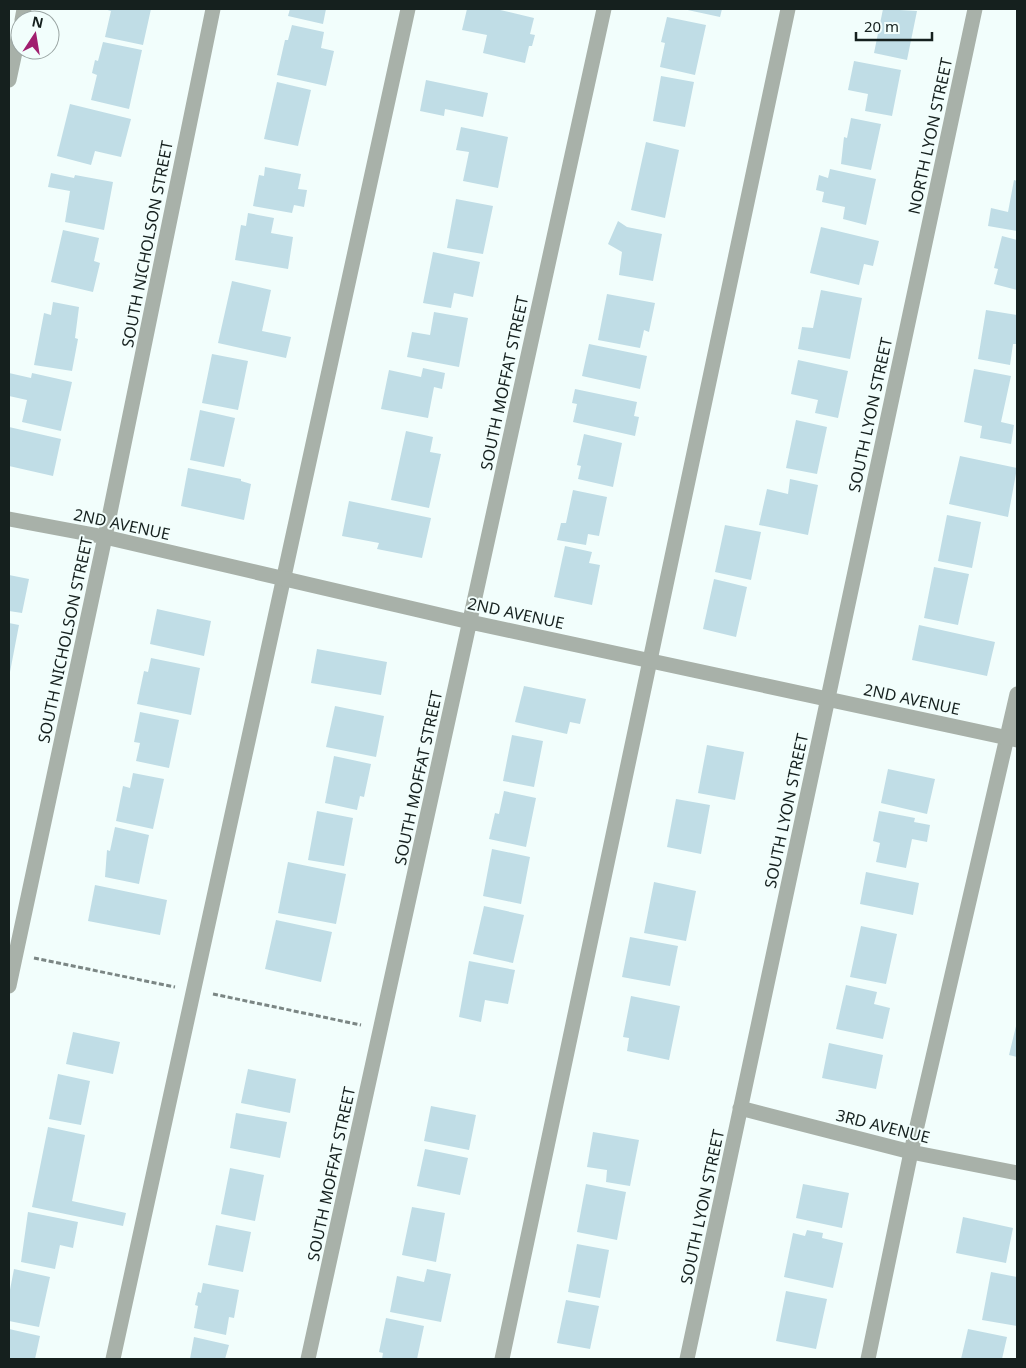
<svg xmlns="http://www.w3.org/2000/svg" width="1026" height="1368" font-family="'Noto Sans',sans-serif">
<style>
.building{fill:#c0dde6}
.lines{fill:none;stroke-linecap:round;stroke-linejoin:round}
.path{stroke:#7b8684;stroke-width:3;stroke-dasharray:5 2.5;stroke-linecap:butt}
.service{stroke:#a8b1a9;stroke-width:15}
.minor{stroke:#a8b1a9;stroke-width:15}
.labels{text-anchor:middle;stroke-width:4;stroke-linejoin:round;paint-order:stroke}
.street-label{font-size:16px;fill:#15201e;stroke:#f2fefc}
</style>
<rect width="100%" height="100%" fill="#f2fefc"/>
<path class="building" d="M151,9L143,45L105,37L111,11L104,9Z
M290,9H326L323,24L288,16Z
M467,9H496L534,18L530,34L535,35L532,46H529L525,63L483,53L487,35L462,30Z
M683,9H722L720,17Z
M883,9L917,11L907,60L874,53Z
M667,17L706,25L695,75L660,67L665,43L661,42Z
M292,25L324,32L321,48L334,51L326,86L277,75L285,40H288Z
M103,42L142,50L129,109L91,100L97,75L92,73L95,60L98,61Z
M854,61L901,70L892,116L865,111L868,94L848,90Z
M661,76L694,82L685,127L653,121Z
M426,80L488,93L483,117L445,109L444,116L420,111Z
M277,82L311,90L298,146L264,139Z
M70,104L131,119L121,157L95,151L91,165L57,156Z
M851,118L881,124L871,170L841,164L844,137L847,138Z
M461,127L508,137L498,188L463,181L469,152L456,150Z
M646,142L679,150L665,218L631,210Z
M265,167L301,174L298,189L307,190L304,207L294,205L292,213L253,206L259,175L264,176Z
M830,169L876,179L866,225L843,219L845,207L822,202L824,192L816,190L819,175L828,178Z
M51,173L74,178L75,175L113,182L104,230L65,222L70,191L48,187Z
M1014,180L1017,181V231L988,226L991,208L1008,212Z
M456,199L493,206L483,254L447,248Z
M248,213L274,218L271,233L293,237L288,269L235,260L241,225L246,226Z
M618,221L627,227L662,234L653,281L619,275L622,252L608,244Z
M821,227L879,241L873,266L864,264L859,285L810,273Z
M63,230L99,238L94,261L100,263L93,292L51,282Z
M1002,236L1017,240V290L994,284L998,269L994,268Z
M433,252L480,262L473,297L454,293L451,308L423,303Z
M232,281L271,290L262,331L291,337L286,358L218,343Z
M821,290L862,298L850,359L798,349L802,327L813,328Z
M607,294L655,303L649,332L644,330L640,348L598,340Z
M53,302L79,307L75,338L78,339L72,371L34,365L44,313L51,315Z
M986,310L1017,315V344H1013L1010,365L978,359Z
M434,312L468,318L459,367L407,357L412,332L430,335Z
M589,344L647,356L640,389L582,376Z
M212,354L248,361L238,410L202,403Z
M798,360L848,371L838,418L815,413L818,400L791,394Z
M423,368L445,373L442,389L434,387L428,418L381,409L389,370L421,377Z
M974,369L1011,376L1001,422L1014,425L1011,444L980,438L982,426L964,422Z
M9,373L31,378L32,373L72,382L61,431L22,422L27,400L9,396Z
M575,389L637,402L634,416L639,417L635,436L573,422L577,404L572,403Z
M200,410L235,418L224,467L190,460Z
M796,420L827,427L817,474L786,468Z
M9,427L61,439L53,476L9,466Z
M406,431L433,437L430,452L441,454L429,508L391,500Z
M584,434L622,443L613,487L578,479L581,466L577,465Z
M960,456L1017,468L1008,517L949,504Z
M188,468L241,479V481L251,484L244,520L181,506Z
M790,479L818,485L808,535L759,525L767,489L788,494Z
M573,490L607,497L599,536L588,534L586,545L557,540L561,523H566Z
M349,501L431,518L422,558L377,549L379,543L342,536Z
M947,515L981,522L972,568L938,561Z
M725,525L761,532L751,580L715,572Z
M565,546L592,552L589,563L600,565L592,605L554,597Z
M934,567L969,574L958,625L924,618Z
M9,575L29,579L22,613L9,611Z
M714,579L747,587L736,637L703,629Z
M157,609L211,621L204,656L150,644Z
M9,623L19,625L10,672H9Z
M919,625L995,642L987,676L912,660Z
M317,649L387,662L381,695L311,683Z
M151,658L200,668L191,715L137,704L144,671L148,672Z
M524,686L586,699L580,724L570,722L567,734L515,722Z
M335,706L384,716L376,757L326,747Z
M140,712L179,720L169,768L136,761L140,743L134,742Z
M512,735L543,741L534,787L503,781Z
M707,745L744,752L735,800L698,793Z
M334,756L371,764L364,797L360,796L357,810L325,803Z
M888,769L935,779L927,814L881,803Z
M133,773L164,779L153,829L116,821L123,786L130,788Z
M504,791L536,798L526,847L489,839L495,813L499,814Z
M676,799L710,805L701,854L667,847Z
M317,811L353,818L344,866L308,860Z
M879,811L915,818L914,822L930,825L927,842L912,839L906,868L876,862L880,843L873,841Z
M115,827L149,835L139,884L105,877L107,850L110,851Z
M492,849L530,857L521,904L483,896Z
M288,862L346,874L336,924L278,913Z
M866,872L919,883L913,915L860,904Z
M654,882L696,891L686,941L644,933Z
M95,885L167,900L160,935L88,921Z
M484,906L524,915L513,963L473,954Z
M276,920L332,932L321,982L265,969Z
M861,926L897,934L886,984L850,977Z
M630,937L678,946L670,986L622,977Z
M469,961L515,970L508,1004L485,1000L481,1022L459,1017Z
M846,985L877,992L874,1004L890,1008L883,1039L836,1029Z
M631,996L680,1006L669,1060L627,1051L629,1038L623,1037Z
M1017,1022V1057L1009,1055Z
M73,1032L120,1042L113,1074L66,1064Z
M829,1043L883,1055L876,1089L822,1078Z
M248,1069L296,1079L290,1113L241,1103Z
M58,1074L90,1081L81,1125L49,1119Z
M431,1106L476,1115L469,1150L424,1141Z
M236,1113L287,1122L280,1158L230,1148Z
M48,1127L85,1135L72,1201L126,1213L123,1226L32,1207Z
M593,1132L639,1140L630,1186L606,1182L607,1170L587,1167Z
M425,1149L468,1158L460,1195L417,1186Z
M230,1168L264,1175L255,1221L221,1214Z
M586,1184L626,1192L617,1240L577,1232Z
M803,1184L849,1193L842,1228L796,1218Z
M412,1207L445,1213L436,1262L402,1255Z
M28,1212L78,1222L73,1248L60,1245L55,1269L21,1262Z
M963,1217L1013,1228L1006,1263L956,1253Z
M216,1225L251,1232L243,1272L208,1265Z
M807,1230L823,1233L822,1238L843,1243L833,1288L784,1277L793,1233L805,1236Z
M577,1244L609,1250L600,1298L568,1292Z
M14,1269L50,1277L39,1327L9,1321V1295Z
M427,1269L451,1274L441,1322L390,1312L397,1276L424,1282Z
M991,1272L1017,1277V1326L982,1320Z
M203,1283L239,1290L234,1318L229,1317L226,1335L194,1328L198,1306L195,1305L198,1292L201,1293Z
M786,1291L827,1299L816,1349L776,1341Z
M566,1300L599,1306L590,1349L557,1343Z
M386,1318L424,1326L417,1359H382L383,1353L379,1352Z
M9,1329L40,1336L35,1359H9Z
M968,1329L1007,1337L1002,1359H961Z
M194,1337L229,1345L225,1359H190Z"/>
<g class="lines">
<path class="path" d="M34,958L175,987
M213,994L361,1025"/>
<path class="service" d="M22,20L24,9
M9,80L20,29
M113,1359L408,9
M502,1359L788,9
M868,1359L911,1152L1017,694"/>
<path class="minor" d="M9,519L105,537L470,622L1017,740
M9,986L105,537L213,9
M740,1108L911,1152L1017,1173
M308,1359L604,9
M687,1359L975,9"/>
</g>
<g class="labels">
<g class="street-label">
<text transform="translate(930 136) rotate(-78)" y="6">NORTH LYON STREET</text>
<text transform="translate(147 244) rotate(-79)" y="6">SOUTH NICHOLSON STREET</text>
<text transform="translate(504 383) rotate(-78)" y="6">SOUTH MOFFAT STREET</text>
<text transform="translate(870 415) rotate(-78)" y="6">SOUTH LYON STREET</text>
<text transform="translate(122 524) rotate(12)" y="6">2ND AVENUE</text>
<text transform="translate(516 613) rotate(12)" y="6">2ND AVENUE</text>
<text transform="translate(65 640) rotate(-78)" y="6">SOUTH NICHOLSON STREET</text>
<text transform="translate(912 699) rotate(12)" y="6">2ND AVENUE</text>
<text transform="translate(418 778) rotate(-78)" y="6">SOUTH MOFFAT STREET</text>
<text transform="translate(786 811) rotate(-78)" y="6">SOUTH LYON STREET</text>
<text transform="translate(883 1126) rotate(14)" y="6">3RD AVENUE</text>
<text transform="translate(331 1174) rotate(-78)" y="6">SOUTH MOFFAT STREET</text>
<text transform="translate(702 1207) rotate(-78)" y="6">SOUTH LYON STREET</text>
</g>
</g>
<rect width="1026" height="1368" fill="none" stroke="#15201e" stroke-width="20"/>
<g transform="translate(35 35) rotate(12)"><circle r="24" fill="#f2fefc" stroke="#9aa5a3"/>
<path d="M0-4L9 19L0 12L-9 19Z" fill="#a11f6f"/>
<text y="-8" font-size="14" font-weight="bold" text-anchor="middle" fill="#15201e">N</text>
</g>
<path d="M856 32v8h76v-8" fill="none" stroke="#15201e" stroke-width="2.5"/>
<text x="864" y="32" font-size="15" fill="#15201e" stroke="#f2fefc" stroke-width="4" paint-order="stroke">20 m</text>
</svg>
